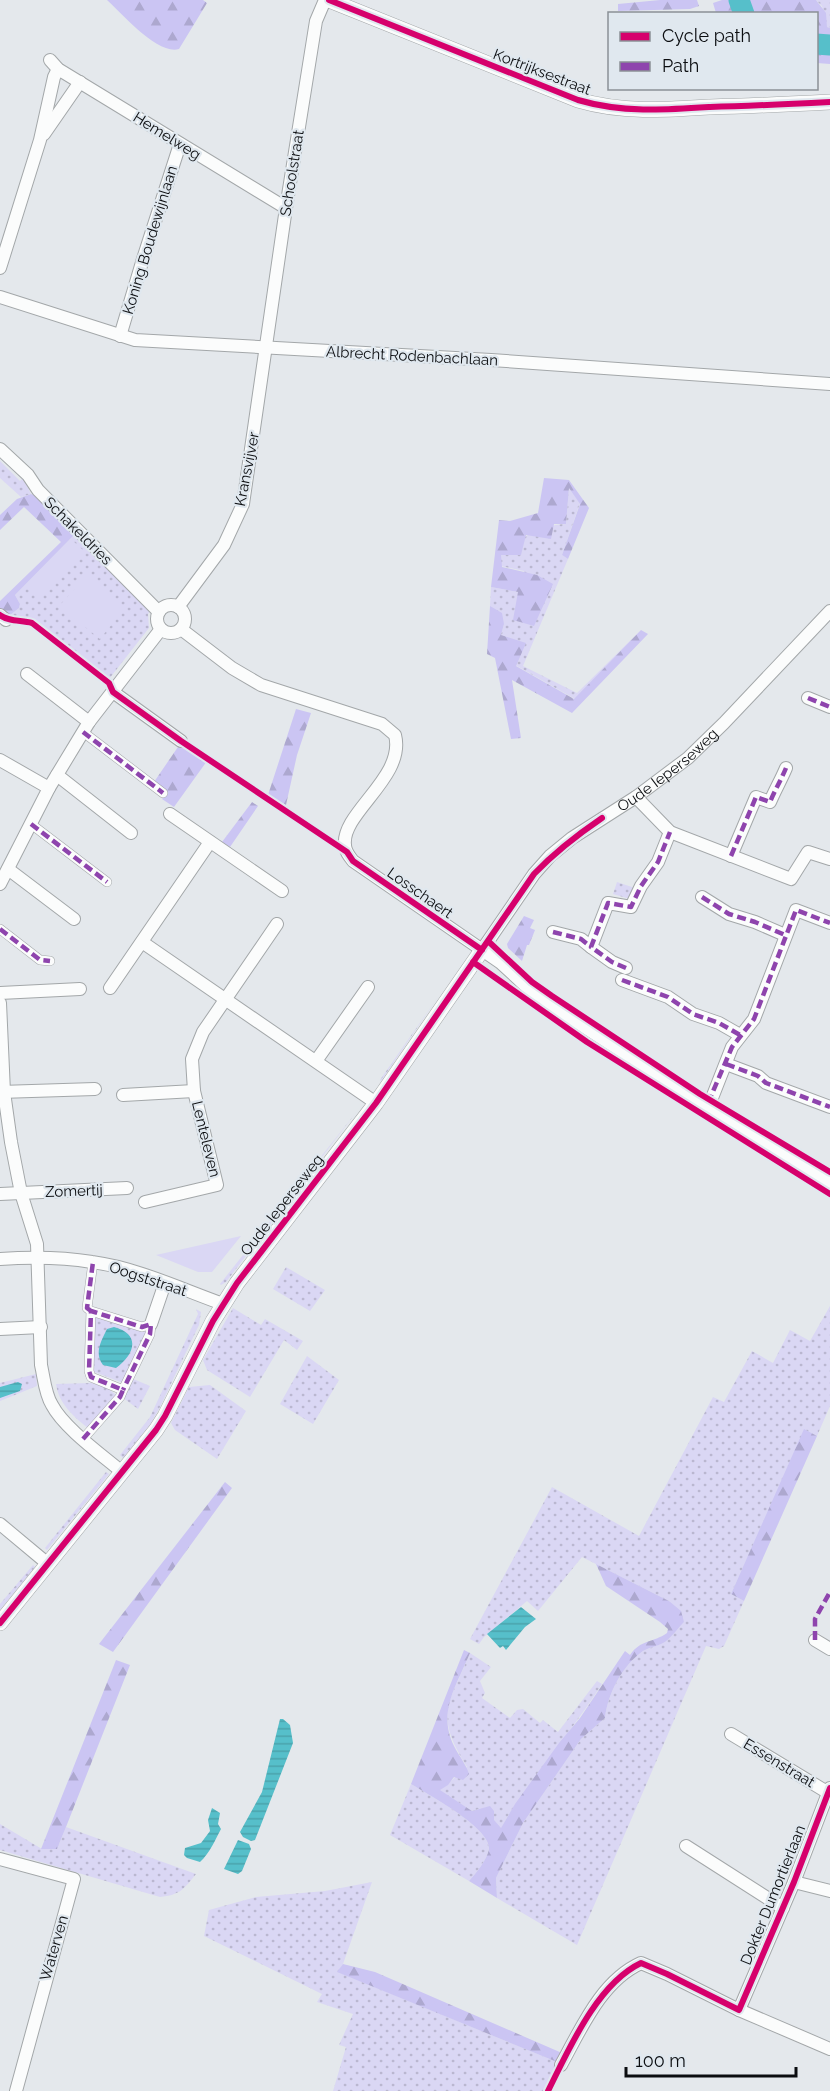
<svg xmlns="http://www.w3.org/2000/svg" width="830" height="2091" font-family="Raleway,sans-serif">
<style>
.grass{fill:url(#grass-dots)}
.forest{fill:url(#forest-firs)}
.green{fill:#dad7f4}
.water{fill:url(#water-rules)}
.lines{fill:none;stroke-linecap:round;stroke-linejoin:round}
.river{stroke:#56bfca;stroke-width:21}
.pedestrian-casing{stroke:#a3a7a9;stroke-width:10}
.minor-casing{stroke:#a3a7a9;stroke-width:14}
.tertiary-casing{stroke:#a3a7a9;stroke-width:16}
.pedestrian{stroke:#fbfcfc;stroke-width:9}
.minor{stroke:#fbfcfc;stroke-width:12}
.tertiary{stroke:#fbfcfc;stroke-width:15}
.quiet{stroke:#8e44ad;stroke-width:4.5;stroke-dasharray:9 4.5;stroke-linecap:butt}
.cycleway-casing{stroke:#e0e8ef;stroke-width:10}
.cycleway{stroke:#d6006c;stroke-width:6}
.labels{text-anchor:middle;stroke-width:4.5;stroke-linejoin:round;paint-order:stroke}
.street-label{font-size:15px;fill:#0b0d10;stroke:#e0e8ef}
</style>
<defs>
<pattern id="grass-dots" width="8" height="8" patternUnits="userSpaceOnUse" patternTransform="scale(1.5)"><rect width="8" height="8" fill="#dad7f4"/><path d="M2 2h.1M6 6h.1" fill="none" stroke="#bab7d0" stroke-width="1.8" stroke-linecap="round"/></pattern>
<pattern id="forest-firs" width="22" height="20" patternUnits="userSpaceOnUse" patternTransform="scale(1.5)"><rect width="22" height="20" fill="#cbc5f3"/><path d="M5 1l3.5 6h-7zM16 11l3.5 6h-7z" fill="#ada8cf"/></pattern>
<pattern id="water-rules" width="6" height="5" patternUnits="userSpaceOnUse" patternTransform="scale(1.5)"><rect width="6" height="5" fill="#56bfca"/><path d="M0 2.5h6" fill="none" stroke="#4aa3ac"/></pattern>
</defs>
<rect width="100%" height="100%" fill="#e4e8ec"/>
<path class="grass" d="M816,0H830V28L827,27L822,6Z
M0,461L20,481L23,478L31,494L21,497L0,478Z
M569,487L580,503L562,555L568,559L523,666L577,693L641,630L575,699L515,665L501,635L504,624L490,606L491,587L518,592L524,571L501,566V555C521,538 539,525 566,524Z
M74,535L150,611L148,614L149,628L109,679L28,619L9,616L19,608L20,604L15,595Z
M617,882L635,888L630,899L613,894Z
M440,994L381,1081L380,1080Z
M358,1110L226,1282L221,1285L220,1284Z
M286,1267L325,1290L310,1311L273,1289Z
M830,1306V1406L817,1436L805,1430L731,1594L744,1601L724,1646L719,1649L706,1646L577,1945L497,1898L496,1878L523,1823L581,1739L605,1718C608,1693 622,1666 643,1651C650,1647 658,1646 665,1642C672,1637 678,1628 684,1622L669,1601L582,1557L538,1611L527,1601L484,1637L479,1644L470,1639L552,1487L639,1536L713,1397L724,1402L752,1351L773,1363L790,1330L810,1341Z
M233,1308L261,1325L265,1319L303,1341L297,1350L284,1340L250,1397L207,1370L203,1360Z
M196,1309L201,1312L199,1325L159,1409L149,1426L123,1458L120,1455L150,1417L198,1314Z
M93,1314L147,1330L123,1383L92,1371Z
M307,1356L339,1380L313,1424L280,1404Z
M36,1374L37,1386L0,1401V1383Z
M131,1378L150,1386L138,1409L122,1397Z
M91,1383L105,1386L116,1395L88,1428C73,1416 59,1404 56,1384Z
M210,1385L246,1411L217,1459L175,1430L171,1423L189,1387Z
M106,1472L109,1474L47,1550L45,1548Z
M33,1565L35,1567L0,1610V1604Z
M470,1653L491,1667L480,1681L485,1693L482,1698L510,1718L517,1710L523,1709L540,1723L543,1720L558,1732L597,1681L602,1684C580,1718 555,1750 532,1782C521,1798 509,1812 501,1829L493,1820L494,1811L479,1809L472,1811L439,1790C450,1784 457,1774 467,1767C434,1714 448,1706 470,1653Z
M411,1784C427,1794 491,1828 489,1849C487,1860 476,1873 469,1881L390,1835Z
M0,1824L42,1849H57L66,1827L196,1874C184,1889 180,1895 160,1897L0,1850Z
M372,1882L343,1964L338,1972L557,2062L543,2091H333L346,2047L339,2045L353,2014L317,2002L322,1994L204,1936L209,1910L256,1897L325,1891Z"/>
<path class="forest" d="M107,0H203L207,3L179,49C159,56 121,13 107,0Z
M660,0H697L699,6L690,9L618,11V4Z
M722,0H736L740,13H716L713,3Z
M742,0H816L826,13L827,27L830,28V42L817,41L816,14L746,13Z
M820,46L830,50V64L817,63V47Z
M544,478L569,480L589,508L568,559L562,555L580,504L569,488L566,524H554L551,539L526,535L521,555H501L502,567L537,575L553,584L534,626L513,620L518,592L491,587L499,520L510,521L538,513Z
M31,494L36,496L74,535L15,595L20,604L19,608L9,616L0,610V601L61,542L24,507L0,530V515L17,499Z
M490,606L502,613L504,624L501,635L526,643L516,666L574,699L641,630L648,634L572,713L512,680L521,738L511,739L495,658L487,654Z
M296,709L311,713L297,755L286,805L268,795Z
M180,744L207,761L174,807L162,799L167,792L154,782Z
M252,802L258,806L230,847L222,842Z
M524,916L534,920L530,928L535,930L529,945H527L522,961L508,948L507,944Z
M804,1429L817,1436L744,1601L731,1594Z
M225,1482L232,1488L113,1652L99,1644Z
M596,1564L669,1601L681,1611L684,1622C678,1628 672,1637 665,1642C659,1646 650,1647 643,1651C622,1666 608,1693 605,1718L581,1739L523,1823L496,1878L497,1898L469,1881C476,1873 487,1860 489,1849C491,1828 427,1794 411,1784L464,1650L470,1653C457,1685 437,1712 454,1746C459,1756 466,1764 469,1774L463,1780L454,1777L448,1785L440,1790L472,1811L490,1806L494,1811V1820L501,1828L515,1804L559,1743L580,1718L625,1651L630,1655C641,1639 653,1643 667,1633L668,1629L660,1622L606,1586Z
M116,1660L130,1665L66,1827L57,1849H41Z
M343,1964L375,1972L562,2053L557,2062L337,1972Z"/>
<path class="green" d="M72,540L83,550L39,594L29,584Z
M88,574L125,608L100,639L59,606Z
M241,1236L212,1272H198L156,1255Z"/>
<path class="water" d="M114,1327C141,1334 135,1354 116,1368L103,1365C94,1354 101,1341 107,1329Z
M18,1382L22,1384L20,1391L0,1398V1387Z
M521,1607L536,1619L525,1627L506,1650L503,1646L500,1648L487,1634Z
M280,1719H283L290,1725L293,1743L255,1840L251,1841L243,1837L240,1832L262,1792Z
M212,1808L220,1813L218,1824L221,1829C215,1840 210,1853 200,1862L187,1858L184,1855L185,1848L201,1843L210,1831L208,1820Z
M238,1840L249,1844L251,1849L242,1871L238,1874L224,1869Z"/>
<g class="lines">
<path class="river" d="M739,0L744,14
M816,44L830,45"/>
<defs>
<path id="pedestrian" d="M83,732L163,793
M31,824L107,882
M0,929L40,960L50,961
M91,1311L87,1308L93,1262
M83,1439L120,1397L123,1390L91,1377L89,1371L91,1311L142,1327L151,1324L150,1334L123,1390"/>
<g id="minor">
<path d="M50,60L58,69L286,208"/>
<path d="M44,134L80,82"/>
<path d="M0,268L40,140L54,77L58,69"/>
<path d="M0,297L135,340L491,360L830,384"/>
<path d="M120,336L143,259L180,144"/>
<path d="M0,449L28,475L38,490L159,612"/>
<circle cx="171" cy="619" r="14"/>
<path d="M178,607L224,545L243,504L286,208L316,21L325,0"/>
<path d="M0,615L6,620"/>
<path d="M181,629L232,668L261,685L382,724L395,735C406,777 341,813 345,845C345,851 349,856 353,861L501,963L528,988L569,1017L664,1079L830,1182"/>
<path d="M27,674L89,722"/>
<path d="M113,692L181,741"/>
<path d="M808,698L830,707"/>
<path d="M0,760L49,788"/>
<path d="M57,775L131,833"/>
<path d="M636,797L670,832L791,879L808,852L830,859"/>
<path d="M170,814L282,891"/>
<path d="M731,856L756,797L770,802C775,790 781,780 786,768"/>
<path d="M8,869L74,919"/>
<path d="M0,884L49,788L89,722L161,629"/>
<path d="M702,897L729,914L755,922L785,935"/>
<path d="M553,932L581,939L591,947"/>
<path d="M142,942L376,1103"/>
<path id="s1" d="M482,950L534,874L550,856L572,838L636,797L688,758L724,723L830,611"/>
<path d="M626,968L612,962L591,947L608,903L631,907L641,886L658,862L670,832"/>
<path d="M622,980L668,997L693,1014L719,1023L740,1035"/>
<path d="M110,988L210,842"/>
<path d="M0,993L80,989"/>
<path d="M0,1003L4,1092L11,1142L21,1193L37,1244L41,1365C44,1378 45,1394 52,1405C64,1428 102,1455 122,1472"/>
<path d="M316,1061L368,987"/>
<path d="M726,1064L758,1076L766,1083L830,1107"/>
<path d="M0,1092L95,1089"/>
<path d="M123,1095L194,1091"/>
<path d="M707,1105L712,1098L732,1047L754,1019L796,910L830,923"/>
<path d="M0,1194L127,1188"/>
<path d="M145,1202L217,1185L194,1091L192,1059L203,1032L277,924"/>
<path d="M0,1259C31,1257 61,1257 92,1262C137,1268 181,1289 223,1304"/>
<path d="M151,1324L165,1283"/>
<path d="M0,1329L41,1327"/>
<path d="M0,1524L48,1564"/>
<path d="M815,1640L830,1649"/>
<path d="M731,1734L827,1792"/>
<path d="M686,1846L783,1908"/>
<path d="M0,1859L74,1879L16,2091"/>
<path d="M794,1882L830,1891"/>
<path d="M739,2010L794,1882L830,1788"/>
<path d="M561,2065C581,2029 601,1981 641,1963L667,1974L739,2010L830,2049"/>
</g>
<path id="tertiary" d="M329,0L578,100C622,113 665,110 710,107C750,106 790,104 830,102
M0,1623L156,1430L165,1416L213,1321L237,1283L376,1103L482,950"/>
</defs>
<use href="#pedestrian" class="pedestrian-casing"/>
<use href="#minor" class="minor-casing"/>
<use href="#tertiary" class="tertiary-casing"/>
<use href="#pedestrian" class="pedestrian"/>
<use href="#minor" class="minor"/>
<use href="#tertiary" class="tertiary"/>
<path class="quiet" d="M808,698L830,707
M83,732L163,793
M31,824L107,882
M731,856L756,797L770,802C775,790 781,780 786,768
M702,897L729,914L755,922L785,935
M0,929L40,960L50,961
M553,932L581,939L591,947
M626,968L612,962L591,947L608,903L631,907L641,886L658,862L670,832
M622,980L668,997L693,1014L719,1023L740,1035
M726,1064L758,1076L766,1083L830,1107
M708,1103L732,1047L754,1019L796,910L830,923
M91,1311L87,1308L93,1262
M83,1439L120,1397L123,1390L91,1377L89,1371L91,1311L142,1327L151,1324L150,1334L123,1390
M815,1640V1619L830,1592"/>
<defs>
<path id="cycleway" d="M329,0L578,100C622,113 665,110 710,107C750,106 790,104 830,102
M0,615C9,622 21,620 32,623L109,683L113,692L181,741L347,852L353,861L482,950
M488,941L532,982L552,996L700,1094L830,1172
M473,962L587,1042L830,1194
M0,1623L156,1430L165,1416L213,1321L237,1283L376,1103L534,874C555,852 577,835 602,818
M548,2091C569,2049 597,1984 641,1963L667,1974L739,2010L794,1882L830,1788"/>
</defs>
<use href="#cycleway" class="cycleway-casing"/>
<use href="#cycleway" class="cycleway"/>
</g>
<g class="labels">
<g class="street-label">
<text transform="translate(542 72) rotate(21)" y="5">Kortrijksestraat</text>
<text transform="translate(167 136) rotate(32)" y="5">Hemelweg</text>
<text transform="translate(292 173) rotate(-81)" y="5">Schoolstraat</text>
<text transform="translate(150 240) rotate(-73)" y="5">Koning Boudewijnlaan</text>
<text transform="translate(412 356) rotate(3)" y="5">Albrecht Rodenbachlaan</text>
<text transform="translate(247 469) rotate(-79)" y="5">Kransvijver</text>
<text transform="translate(78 531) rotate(45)" y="5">Schakeldries</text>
<text dy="5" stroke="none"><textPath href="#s1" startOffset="262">Oude Ieperseweg</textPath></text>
<text transform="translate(420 893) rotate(35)" y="5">Losschaert</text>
<text transform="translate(206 1139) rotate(76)" y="5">Lenteleven</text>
<text transform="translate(74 1191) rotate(-2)" y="5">Zomertij</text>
<text transform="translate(282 1205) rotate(-52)" y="5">Oude Ieperseweg</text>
<text transform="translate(148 1279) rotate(18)" y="5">Oogststraat</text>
<text transform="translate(779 1763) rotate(31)" y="5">Essenstraat</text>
<text transform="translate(773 1895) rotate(-68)" y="5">Dokter Dumortierlaan</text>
<text transform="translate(54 1948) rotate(-74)" y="5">Waterven</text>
</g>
</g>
<rect x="608" y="12" width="210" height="78" fill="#e0e8ef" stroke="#8b9096" stroke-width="1.5"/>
<rect x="620" y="32" width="30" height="9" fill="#d6006c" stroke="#8b9096" stroke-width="1.5"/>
<text x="662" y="42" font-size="18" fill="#0b0d10">Cycle path</text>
<rect x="620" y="62" width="30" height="9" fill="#8e44ad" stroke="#8b9096" stroke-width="1.5"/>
<text x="662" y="72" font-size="18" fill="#0b0d10">Path</text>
<path d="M626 2067v9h170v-9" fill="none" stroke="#0b0d10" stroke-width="3"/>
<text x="635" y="2067" font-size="18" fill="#0b0d10" stroke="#e0e8ef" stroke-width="4.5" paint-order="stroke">100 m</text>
</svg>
